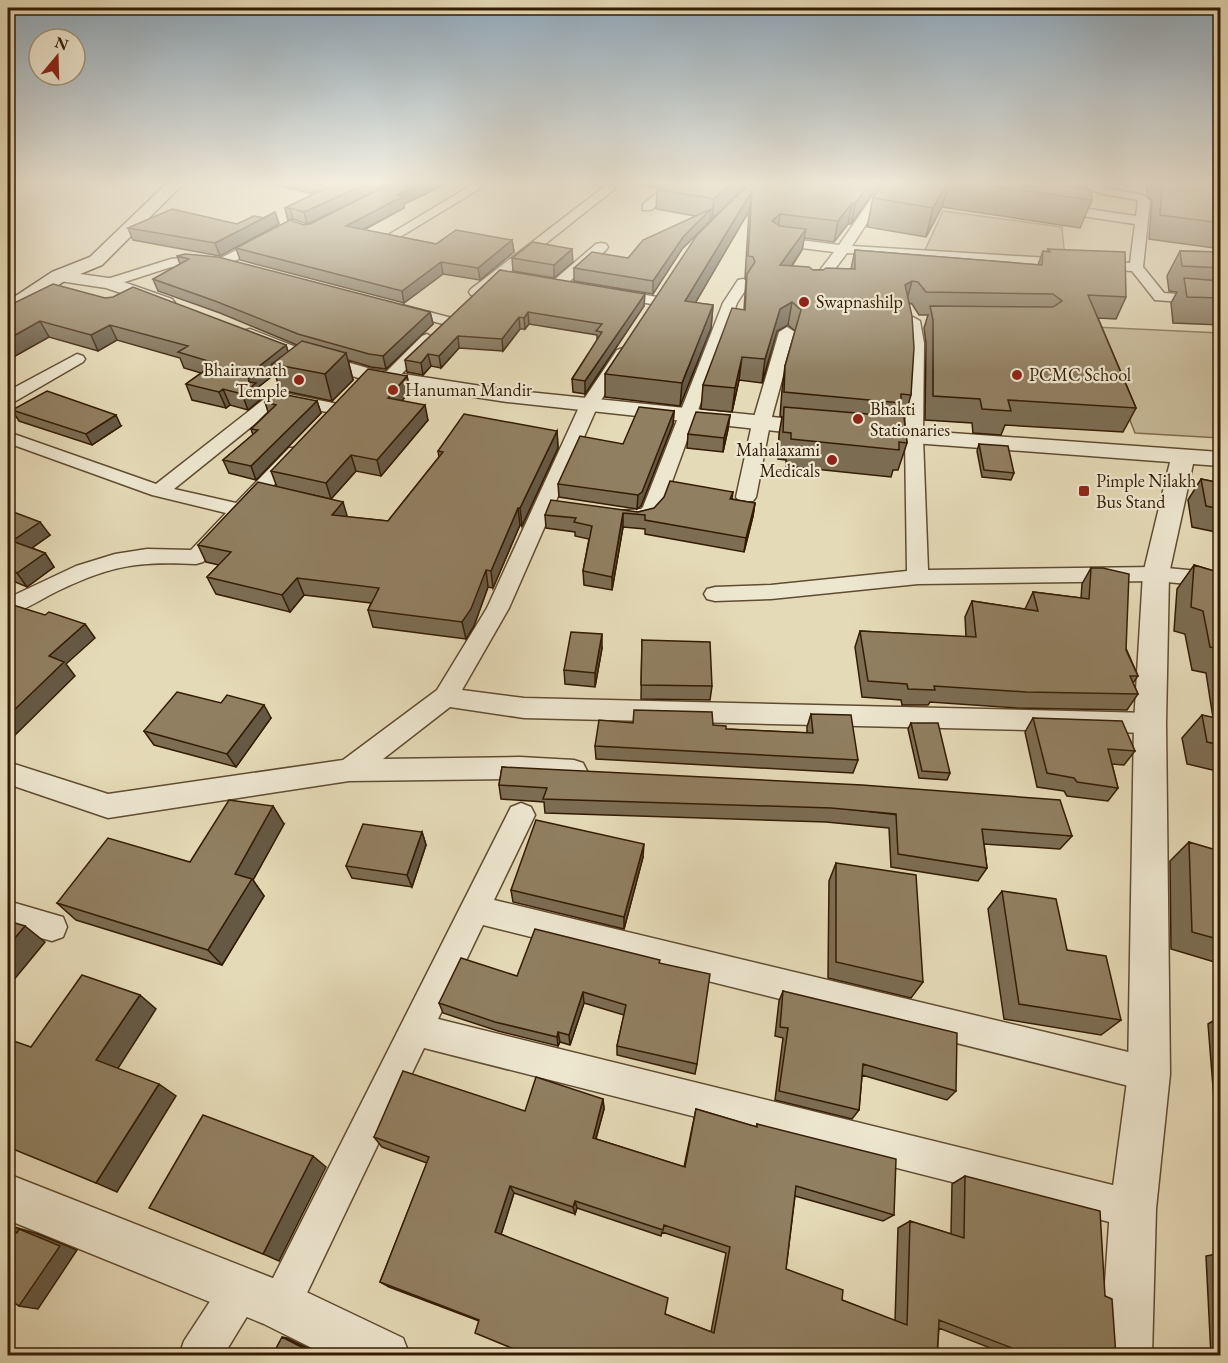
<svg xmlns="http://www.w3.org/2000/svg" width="1228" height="1363" font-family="'EB Garamond',serif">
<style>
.green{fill:#c7ba99;stroke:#7e6b4e;stroke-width:1.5}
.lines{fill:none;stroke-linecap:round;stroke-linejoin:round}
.minor-casing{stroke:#604c31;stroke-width:3}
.tertiary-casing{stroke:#604c31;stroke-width:3}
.secondary-casing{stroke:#341c04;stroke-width:3}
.minor{fill:#eee7d0;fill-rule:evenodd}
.tertiary{fill:#eee7d0;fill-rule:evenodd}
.secondary{fill:#eee7d0;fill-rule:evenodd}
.wall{fill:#7c6d53;stroke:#341c04;stroke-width:1.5;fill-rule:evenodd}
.shaded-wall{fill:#655944;stroke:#341c04;stroke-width:1.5}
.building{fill:#907f61;stroke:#341c04;stroke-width:1.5;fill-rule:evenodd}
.poi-dot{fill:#8f2418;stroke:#eee7d0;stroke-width:2}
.labels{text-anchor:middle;stroke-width:4.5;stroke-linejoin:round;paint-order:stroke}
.far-poi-label{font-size:18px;fill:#341c04;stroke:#eee7d0;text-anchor:start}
</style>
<rect width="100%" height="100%" fill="#e5dab7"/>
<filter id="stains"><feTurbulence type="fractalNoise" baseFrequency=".00333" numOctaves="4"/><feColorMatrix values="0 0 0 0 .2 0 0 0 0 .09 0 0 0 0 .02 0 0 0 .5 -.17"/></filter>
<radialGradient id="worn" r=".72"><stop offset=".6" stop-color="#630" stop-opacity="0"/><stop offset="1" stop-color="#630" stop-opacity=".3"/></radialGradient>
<path class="green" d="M943,211L1062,227L1065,259L925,250Z
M1094,327L1220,333V438L1135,433Z"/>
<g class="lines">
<defs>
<path id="minor" d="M475,183H489L400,237L396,238L390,234Z
M609,183H622L481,295H471L469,292L471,289Z
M670,183H683L651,210H643V204Z
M882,183H893L852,246L1130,263L1135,224L1055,212L1049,208L1055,204L1136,216L1138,200L1103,194L1089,189L1086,183H1097L1106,188L1143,195L1150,201L1143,267L1164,293L1220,297V305L1155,300L1132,271L847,253L819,290H809L807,287L834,252L777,245L771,241L777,237L839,245Z
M266,235L271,236L272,239L271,242L227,265L222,266L216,263L171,267L109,287L102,283L104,280L171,259L197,256L217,260Z
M601,243L606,244L608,247L606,250L563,287H553L551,284L553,281L596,244Z
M743,279L750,283L737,303L662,509C652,524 634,524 618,519L615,515L618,511L641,509L643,507L723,303L738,280Z
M612,289L657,297L664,301L657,305L607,296L605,293Z
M402,305L452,318L454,321L447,325L397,312L395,309L397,306Z
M913,317L920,321L924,343L923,438L928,570L1156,567L1220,573V587L1156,581L918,584L771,599L715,601L707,599L704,594L707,589L715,587L771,585L907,571L905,438L908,343L906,321Z
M787,327L795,332L770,424L756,497L753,501H739L736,497L752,424L779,332Z
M427,334L435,339L432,342L395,381H383L381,378L383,375L422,336Z
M623,348L631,353L598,405L509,608L462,690L524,698L1150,713L1159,716L1163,723L1159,730L1150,733L524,718L450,707L383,759L520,757L574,760L583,763L587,771L583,779L574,782L520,779L349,781L108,818L8,784V762L108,794L343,760L437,690L487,608L580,405L617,350Z
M77,354L83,356L85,359L83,362L14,402L8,403V391Z
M278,392L343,405L346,409L343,413L337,414L281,403L174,489L236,503L289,448H301L304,452L203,562L196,564C141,561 112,565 62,589C44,597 26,610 8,615V598L76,566L115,554L147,549L191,550L226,513L152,495L8,443V432L156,484L272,393Z
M521,803L531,807L535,815L494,900L1149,1057L1161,1062L1166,1074L1161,1086L1149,1091L483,925L438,1019L1133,1190L1146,1196L1152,1209L1146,1222L1133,1228L424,1048L294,1320L280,1326L266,1320L260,1306L266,1292L511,807Z
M8,901L63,917L67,927L63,937L52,941L8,929Z
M240,1271L254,1277L260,1291L254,1305L223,1356H179L184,1341L226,1277Z"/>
<path id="tertiary" d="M59,271L115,279L172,299L175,303L172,307L166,308L106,288L53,280L50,276L53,272Z
M250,329L301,349L371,369L507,390L822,422L830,424L833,429L830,434L822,436L507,402L369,381L287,357L243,339L240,335L243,331Z
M867,427L1220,452V466L1193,464L1169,574L1166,723L1170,1074L1156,1209L1152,1356H1100L1110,1209L1128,1074L1134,723L1143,574L1170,462L859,439L856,434L859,429Z
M8,1174L298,1288L403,1338L410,1356H328L264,1324L8,1220Z"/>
<path id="secondary" d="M167,183H184L102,265L66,280L15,314L8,316V301L52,272L90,257Z"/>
</defs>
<use href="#minor" class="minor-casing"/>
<use href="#tertiary" class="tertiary-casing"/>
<use href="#secondary" class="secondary-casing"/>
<use href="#minor" class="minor"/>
<use href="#tertiary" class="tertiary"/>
<use href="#secondary" class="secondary"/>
</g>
<path class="wall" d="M266,183H448L404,204V208L364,230L436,244L512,240L514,252L480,280L443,274L404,303L240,260L236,248L304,225L310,224L371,193L307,224L293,219L288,220L285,208L314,194Z
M641,183H749L712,219H710V221L682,249L653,294L574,281V268L628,258L695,216L656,209L657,189L659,188L641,185Z
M750,183H880L851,224H848L834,242L804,238L802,250L792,266L813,270L851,269L855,250L1038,265L1043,251L1047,252L1048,249L1126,297L1116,319L1098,318L1136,408L1123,432L1005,425L1001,435L973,433L972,423L925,420L926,343L924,328L928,315H919L912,304L909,303L911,395L904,419L907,443L898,470H893L891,477L786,466V460L778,459L779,434L782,417L780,416L782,390L785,366L795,331L788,325L777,331L762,383L739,380L732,412L701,409L703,385L744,310L746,278H745L749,211L695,303L713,305L711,328L680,406L605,397V374Z
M884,183H1087V186L1086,189L1092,200L1080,228L942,207L926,237L867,227L873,198Z
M1146,183H1221V249L1149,239L1152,201L1147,195Z
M275,212L279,224L220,256L133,240L128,228L237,224L265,218Z
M1180,251L1221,252V325L1173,323L1171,303L1177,292L1169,291L1167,276Z
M177,256L430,312L433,324L386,369L371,367L348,360L353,380L332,401L280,390L275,374L257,388L261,399L248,410L230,405L226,408L192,400L186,384L201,373L184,368L180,358L117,340L98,351L49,337L8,360V306L286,345L288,352L297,345L220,313L158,291L153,279L180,264Z
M512,258L573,262L554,278L513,271Z
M500,270L644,306L585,394L573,392L572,379L597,341V335L529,324L525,329H520L503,351L459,348L441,368L431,366L423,375L407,372L405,360Z
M407,376L410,391L402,400L428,420L381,476L356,471L331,499L277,487L271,471Z
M317,401L321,413L256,480L229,473L223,460L253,435L251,429L268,412L265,402Z
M12,410L121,426L92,445L19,421Z
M674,411L673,424L641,506L637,509L559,497L558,484L623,444Z
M730,415L728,429L723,452L687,448L688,434Z
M557,431L558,448L522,526L520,525L493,588L488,587L474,626L466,639L373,627L368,610L371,603L304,595L290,612L216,594L207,577L219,565L206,562L198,545L347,517L388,521L439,457L438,451Z
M979,444L1014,473L1011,480L982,477L977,451Z
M1201,479L1221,483V533L1192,527L1188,500Z
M733,492L732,499L755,503L753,516L744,552L645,534V529L623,527L612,590L584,585L583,571L589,539L575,536V532L546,528L545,515L638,512Z
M8,510L50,535L32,548L45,553L54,567L27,587L8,579Z
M1194,565L1221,573V772L1187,764L1182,738L1202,715L1213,718L1206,673L1192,670L1185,634L1174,631L1177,589Z
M1091,568L1138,676L1133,683L1138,694L1127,710L1017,708L930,702L928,705H902L901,700L862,697L855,647L860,631L966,637L965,617L972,601L1025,609L1033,592L1081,598L1082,584Z
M642,640L712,686L710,700L641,699Z
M602,648L595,687L565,684L564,670Z
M221,703L271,718L236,767L154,745L144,731Z
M811,714L858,760L853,773L596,759L595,746L633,723L713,725L726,729L807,733V727Z
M1033,718L1135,751L1124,765L1112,764L1118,788L1108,801L1067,796L1064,791L1037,787L1025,732Z
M911,723L950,773L947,780L919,778L908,729Z
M502,767L1072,836L1060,849L984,844L987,868L978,881L891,867L889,828L826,822L545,813L544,802L501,799L499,785Z
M284,824L253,880L264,896L222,965L76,920L57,903L190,862Z
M422,832L426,845L412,887L352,878L346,866Z
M1189,842L1221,860V964L1171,949L1170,861Z
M643,857L624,929L513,902L511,890Z
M836,863L923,982L911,998L828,978L829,881Z
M1002,891L1067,950L1121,1020L1101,1035L1004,1019L988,909Z
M659,963L697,1064L695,1074L617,1055V1046L624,1015L584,1003L570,1045L560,1042L558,1046L498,1031L443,1013L439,1003L517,976Z
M783,991L956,1091L947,1100L862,1075L859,1110L852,1119L775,1100L783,1038L775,1036L779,1001Z
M1221,1016V1188L1208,1024Z
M603,1099L604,1109L596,1139L684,1167L696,1109L756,1127L757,1124L894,1215L883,1221L795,1196L786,1269L842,1300L895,1321L898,1228L910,1221L951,1234L952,1184L965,1176L1105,1296L1116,1356H1011L939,1328L937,1356H812L807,1354L479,1321L389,1287L380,1282L427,1163L382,1147L374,1137L525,1111ZM514,1193L575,1214L577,1208L661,1236L662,1232L726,1253L711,1332L665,1314L501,1234Z
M1221,1253V1356H1211L1206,1256Z"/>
<path class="shaded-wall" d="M368,183H393L307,224L304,212Z
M424,183H448L404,204V208L349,237L346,226L397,195Z
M731,183H749L712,219L714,199Z
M870,183H880L851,224L855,204Z
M948,183H949L942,207L926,237L933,208Z
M752,191L749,211L683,324L685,301Z
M852,203L848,224L834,242L838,221Z
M285,208H290L293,219L288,220Z
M711,209L710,221L682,249L653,294V281L683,237Z
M275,212L279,224L220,256L215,243Z
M780,214L777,235L772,221Z
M806,229L802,250L777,287L780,265Z
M512,240L514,252L480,280L478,268Z
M572,249L573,262L554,278V265Z
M441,262L443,274L404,303L402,291Z
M912,281L906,303L905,285Z
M645,294L644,306L585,394V381Z
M792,302L788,325L777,331L762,383L765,359L780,309Z
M713,305L711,328L680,406L682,383Z
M430,312L433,324L386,369L383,356Z
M528,312L529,324L525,329L524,318Z
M519,317L520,329L503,351L502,339Z
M40,321L49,337L8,360V339Z
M110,325L117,340L98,351L91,335Z
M458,336L459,348L441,368L439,356Z
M286,345L291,361L272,364L275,374L257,388L261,399L248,410L242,394L248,375Z
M346,353L353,380L332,401L325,374Z
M428,354L431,366L423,375L421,363Z
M742,357L739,380L732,412L735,388Z
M407,376L410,391L392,413L388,398Z
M223,389L230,405L226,408L219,392Z
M317,401L321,413L256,480L251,466Z
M425,405L428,420L381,476L377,460Z
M674,411L673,424L641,506L637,509L638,495Z
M116,415L121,426L92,445L86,434Z
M730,415L728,429L723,452L724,438Z
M557,431L558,448L522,526L520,508Z
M351,455L356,471L331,499L326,483Z
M343,502L348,519L332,515Z
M755,503L753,516L744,552L746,538Z
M518,508L520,525L493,588L491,571Z
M623,513V527L612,590V577Z
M40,522L50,535L22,555L12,541Z
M45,553L54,567L27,587L17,573Z
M486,570L488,587L474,626L466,639L462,622Z
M297,578L304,595L290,612L282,595Z
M85,624L95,638L66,664L75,676L8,742V716L49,656Z
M602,634V648L595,687V673Z
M264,705L271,718L236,767L227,754Z
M273,806L284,824L253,880L264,896L222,965L208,950L235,874Z
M422,832L426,845L412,887L407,875Z
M644,844L643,857L624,929V917Z
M25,926L45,942L8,987V946Z
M583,992L584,1003L570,1045L569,1035Z
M140,995L156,1009L115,1073L96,1060Z
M558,1032L560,1042L558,1046L557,1037Z
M159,1084L176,1096L117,1192L96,1183Z
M603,1099L604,1109L593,1148V1138Z
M313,1156L326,1167L279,1261L263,1254Z
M510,1186L514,1193L500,1238L495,1232Z
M575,1201L577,1208L575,1214L573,1207Z
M8,1225L38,1234L77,1250L38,1309L19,1306L17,1233L8,1227Z
M282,1337L287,1338L322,1355L317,1356Z"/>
<path class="building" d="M310,183H368L304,212L290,208H285L328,187Z
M392,183H424L397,195L402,197L346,226L436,244L456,230L512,240L478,268L441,262L402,291L236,248L290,220L304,225L310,224Z
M665,183H731L714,199L657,189Z
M750,183H870L855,204L852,203L838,221L780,214L772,221L780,226L806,229L780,265L809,267L813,270H823L826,268L855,269V250L1042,265L1043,251L1050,252L1048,249L1125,252L1126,297L1088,295L1136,408L1008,400L1011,411L982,409L980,399L933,396V320L930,306L1053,307L1062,301L1053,294L926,292L918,282L912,281L905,285L912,316L914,348L911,395L901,394V403L784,392L785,366L801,310L792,302L780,309L765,359L742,357L735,388L703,385L732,308L745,310L747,274L755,262L753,257L748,256L752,191L685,301L713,305L682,383L605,374L697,235Z
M884,183H948L933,208L873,198Z
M972,183H1037L1091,190L1092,200Z
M1063,183H1087V186Z
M1162,183H1221V223L1160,215Z
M172,209L237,224L254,216L265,218L275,212L215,243L128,228Z
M711,209L683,237L653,281L574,268L592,252L628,258L643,240Z
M533,242L572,249L554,265L512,258Z
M1180,251L1221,252V268L1182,266Z
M185,254L218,257L430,312L383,356L369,354L298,334L215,301L153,279L189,259L177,256Z
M500,270L645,294L585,381L572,379L602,332L596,331L602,324L528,312L524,318L519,317L502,339L458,336L439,356L428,354L421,363L405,360Z
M1184,278L1221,281V298L1187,297Z
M53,284L105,298L113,297L133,287L286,345L248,375L249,382L256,383L242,394L223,389L219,392L186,384L215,363L178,352L188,346L110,325L91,335L40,321L8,339V306Z
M302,341L346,353L325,374L272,364Z
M368,369L407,376L388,398L425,405L377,460L351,455L326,483L271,471Z
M47,391L116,415L86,434L12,410Z
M277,393L317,401L251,466L223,460L258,430L251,429L276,405L265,402Z
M639,407L674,411L642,492L638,495L558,484L580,436L623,444Z
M784,407L904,417L907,443L899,442V450L791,439V433L783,432Z
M696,412L730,415L724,438L688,434Z
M464,414L557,431L520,508H518L491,571L486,570L471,609L462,622L368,610L379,588L297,578L282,595L207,577L231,552L198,545L258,482L343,502L332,515L388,521L443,452L438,451Z
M979,444L1008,446L1014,473L984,470Z
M1201,479L1221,483V509L1206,506Z
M670,481L733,492L730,499L755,503L746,538L645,520V515L623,513L612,577L583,571L592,526L574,522L576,518L545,515L551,500L638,512L654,508L664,497Z
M8,510L40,522L12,541L45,553L17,573L8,569Z
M1194,565L1221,573V649L1210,647L1203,611L1191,607Z
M1091,568H1103L1129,574L1126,650L1138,676H1130L1138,694L1026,692L934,686L935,690L908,689L907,684L868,681L860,631L976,637L972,601L1038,611L1033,592L1089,599Z
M13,605L45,615L49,612L85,624L49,656L64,662L8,716V610Z
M571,632L602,634L595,673L564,670Z
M642,640L710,642L712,686L641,685Z
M177,692L221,703L227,695L264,705L227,754L144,731Z
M634,710L712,712L713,725L726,726V729L813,733L811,714L851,715L858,760L595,746L599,720L633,723Z
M1202,715L1221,719V745L1207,742Z
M1033,718L1122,721L1135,751L1108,749L1118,788L1077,782L1074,778L1047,773Z
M911,723H938L950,773L922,771Z
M502,767L862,785L1060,800L1072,836L982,829L987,868L898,854L896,814L831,808L543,799L547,788L499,785Z
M229,800L273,806L235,874L252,879L208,950L57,903L108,838L190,862Z
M536,820L644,844L624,917L511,890Z
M363,824L422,832L407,875L346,866Z
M1189,842L1216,850L1221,860V940L1192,932Z
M836,863L916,875L923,982L836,962Z
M1002,891L1056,899L1067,950L1106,956L1121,1020L1019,1004Z
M8,921L25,926L8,946Z
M535,929L660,960L659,963L710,974L697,1064L617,1046L626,1005L583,992L569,1035L558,1032L557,1037L495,1022L439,1003L461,958L517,976Z
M82,975L140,995L96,1060L159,1084L96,1183L8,1147V1039L31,1047Z
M783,991L957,1033L956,1091L863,1064L859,1110L779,1091L788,1028L780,1027Z
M403,1071L525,1111L536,1077L603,1099L593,1138L685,1167L696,1109L757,1127V1124L896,1159L894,1215L796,1186L786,1269L843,1290L842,1300L907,1325L910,1221L964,1238L965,1176L1100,1211L1105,1296L1112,1299L1116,1356H1033L939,1320L937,1356H825L808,1349L807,1356H531L475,1333L479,1320L380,1282L429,1157L374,1137ZM510,1186L573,1207L575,1201L663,1230L664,1225L730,1247L714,1333L665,1314L668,1298L495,1232Z
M203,1115L313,1156L263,1254L149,1208Z
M8,1227L17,1233L19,1229L60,1246L19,1306L8,1299Z
M282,1337L317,1355V1356H272Z"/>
<linearGradient id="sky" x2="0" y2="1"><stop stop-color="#8fa9bc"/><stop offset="0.49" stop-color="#f3eedf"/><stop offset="1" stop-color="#f3eedf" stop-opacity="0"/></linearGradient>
<rect width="1228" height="373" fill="url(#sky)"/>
<g class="poi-dot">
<circle cx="804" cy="302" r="6"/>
<circle cx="1017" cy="375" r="6"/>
<circle cx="299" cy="380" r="6"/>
<circle cx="393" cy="390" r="6"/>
<circle cx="858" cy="419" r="6"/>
<circle cx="832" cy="460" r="6"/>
<rect x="1078" y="485" width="12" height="12" rx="3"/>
</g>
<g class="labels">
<g class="far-poi-label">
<text x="816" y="308">Swapnashilp</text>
<text x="287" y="376" text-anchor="end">Bhairavnath<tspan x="287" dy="21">Temple</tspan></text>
<text x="1029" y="381">PCMC School</text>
<text x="405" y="396">Hanuman Mandir</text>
<text x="870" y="415">Bhakti<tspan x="870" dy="21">Stationaries</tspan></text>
<text x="820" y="456" text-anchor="end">Mahalaxami<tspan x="820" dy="21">Medicals</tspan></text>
<text x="1096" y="487">Pimple Nilakh<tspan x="1096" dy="21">Bus Stand</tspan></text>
</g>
</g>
<rect width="1228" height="1363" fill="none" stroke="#e5dab7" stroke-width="30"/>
<rect x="9" y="9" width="1210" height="1345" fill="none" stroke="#341c04" stroke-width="3"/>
<rect x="15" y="15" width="1198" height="1333" fill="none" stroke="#341c04" stroke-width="1.5"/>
<g transform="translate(57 57) rotate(19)"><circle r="28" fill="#eee7d0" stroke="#a4967e" stroke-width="1.5"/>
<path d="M0-4.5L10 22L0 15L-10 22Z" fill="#8f2418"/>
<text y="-9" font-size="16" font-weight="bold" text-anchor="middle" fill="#341c04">N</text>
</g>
<rect width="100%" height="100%" filter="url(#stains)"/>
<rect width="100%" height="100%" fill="url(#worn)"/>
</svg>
